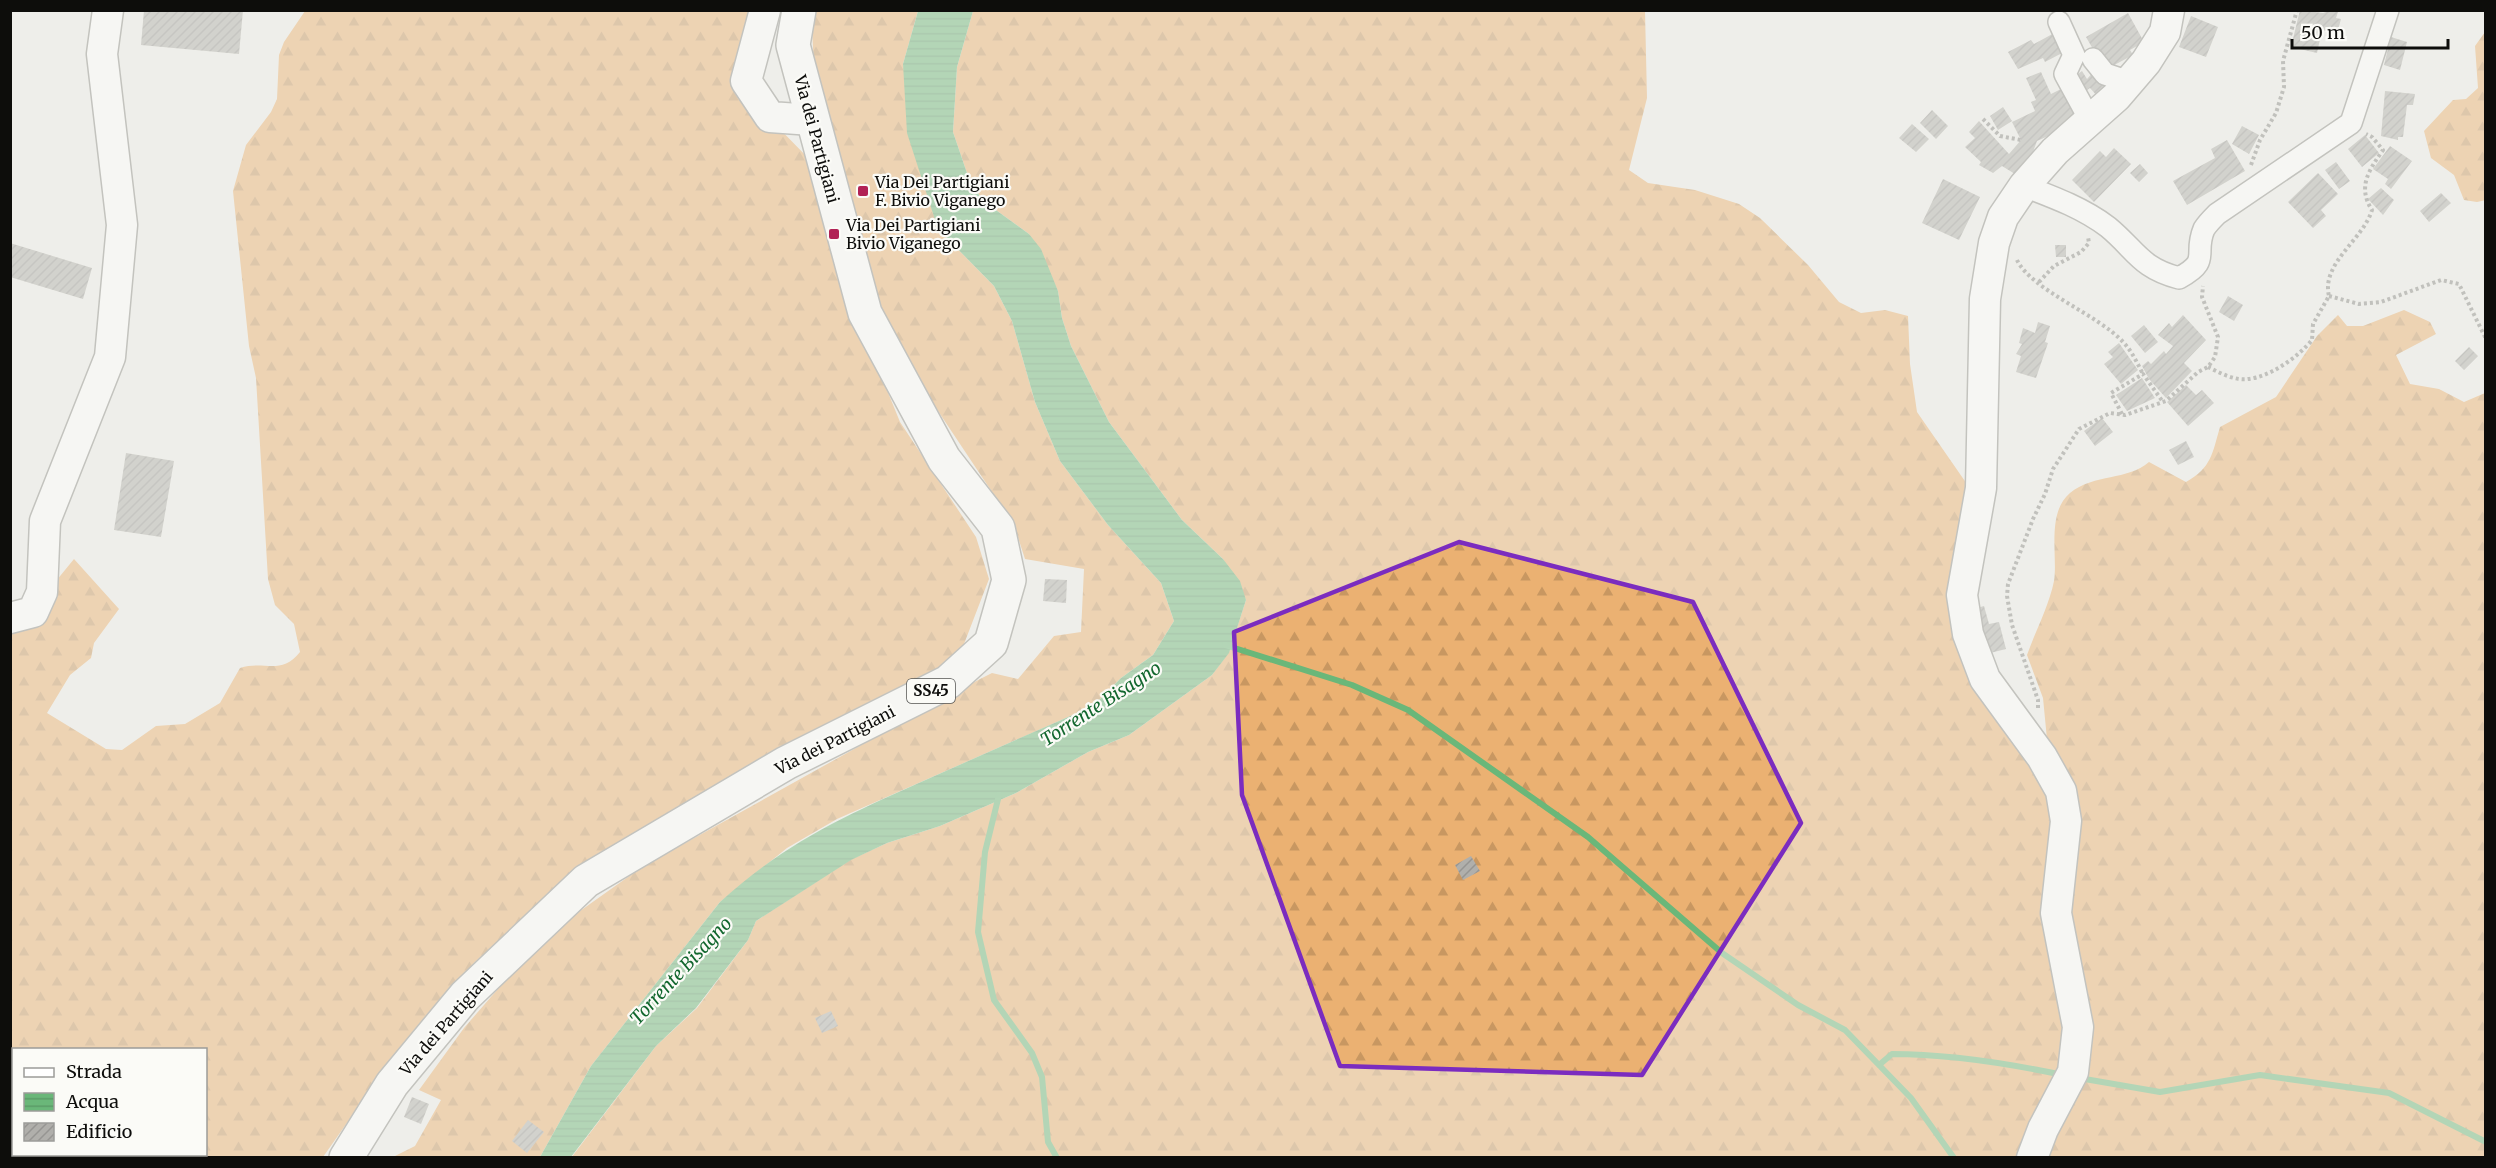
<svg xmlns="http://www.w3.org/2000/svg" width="2496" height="1168" font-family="Merriweather,serif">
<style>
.forest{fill:url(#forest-firs);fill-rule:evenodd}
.water{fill:url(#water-rules)}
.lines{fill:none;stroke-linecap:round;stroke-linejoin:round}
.stream{stroke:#6ab779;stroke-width:6}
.building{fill:url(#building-hatch)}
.street-casing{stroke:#8f8f8b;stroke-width:24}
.secondary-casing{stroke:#8f8f8b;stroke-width:33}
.primary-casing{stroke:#8f8f8b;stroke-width:36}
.path{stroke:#8a8a87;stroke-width:4;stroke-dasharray:3 3;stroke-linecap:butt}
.street{stroke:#fff;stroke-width:21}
.secondary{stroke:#fff;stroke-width:30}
.primary{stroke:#fff;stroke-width:33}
.marked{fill:none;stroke:#7b2cbf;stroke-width:4.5;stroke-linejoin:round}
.poi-dot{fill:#b12255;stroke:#fbfbf7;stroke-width:2}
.labels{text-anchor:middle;stroke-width:4.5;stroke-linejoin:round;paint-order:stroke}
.shield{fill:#fbfbf7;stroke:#545452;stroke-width:1.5}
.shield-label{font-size:15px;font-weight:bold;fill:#0d0d0b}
.street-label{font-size:16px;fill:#0d0d0b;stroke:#fbfbf7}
.poi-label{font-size:16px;fill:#0d0d0b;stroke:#fbfbf7;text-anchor:start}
.water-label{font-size:18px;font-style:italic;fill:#12672e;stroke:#fbfbf7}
</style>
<defs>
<pattern id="forest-firs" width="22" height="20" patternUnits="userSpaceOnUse" patternTransform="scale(1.5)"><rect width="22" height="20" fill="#ebb172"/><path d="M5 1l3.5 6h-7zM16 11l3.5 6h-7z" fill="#c89761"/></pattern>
<pattern id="water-rules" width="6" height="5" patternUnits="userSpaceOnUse" patternTransform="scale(1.5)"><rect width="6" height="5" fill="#6ab779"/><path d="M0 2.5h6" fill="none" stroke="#5b9c67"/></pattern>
<pattern id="building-hatch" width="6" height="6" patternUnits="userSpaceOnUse" patternTransform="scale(1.5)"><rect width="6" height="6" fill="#b0afab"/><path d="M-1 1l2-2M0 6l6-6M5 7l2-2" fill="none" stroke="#969592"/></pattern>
</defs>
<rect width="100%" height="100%" fill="#eeeeea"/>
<path class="forest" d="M811,10L918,11L903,64L938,229L994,286L1012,321L1035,402L1060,461L1108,525L1161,583L1174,621L1153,655L1121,678L1093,706L837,819L787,848L720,902L591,1066L540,1157L391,1158L415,1146L441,1100L419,1090L464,1028L542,938L642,867L980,679L992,673L1018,679L1054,636L1081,632L1084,569L1025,559L1014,525L904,360L864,265L814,67Z
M305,11H752L734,82L811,161L861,326L900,422L976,537L989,579L964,644L933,673L656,820L579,868L475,962L382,1073L323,1157L11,1158V634L42,621L56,581L74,559L119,609L94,643L91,658L70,675L47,713L106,749L122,750L156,726L185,724L220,703L240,668C265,660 281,676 300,652L294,624L275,605L268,579L256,378L249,346L233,191L246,145L271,112L277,99L279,55L284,42ZM14,1050H206V1154H14Z
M973,11H1645L1647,98L1629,170L1648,183L1695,190L1739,204L1760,218L1808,265L1839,302L1861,313L1885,310L1908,316L1910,364L1917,412L1969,487L1952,595L2049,794L2065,1027L2061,1068L2018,1157L571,1158L656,1046L697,1008L748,940L756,921L850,860L887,843L940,826L1016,793L1088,752L1129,735L1212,675L1229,652L1246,600L1223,559L1182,520L1109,422L1071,346L1062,318L1058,291L1029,234L982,200L968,176L953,132L957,67Z
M2485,32L2486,200L2477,202L2464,200L2454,175L2431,158L2424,131L2453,100L2466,99L2478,88L2475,46Z
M2404,310L2430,322L2436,334L2396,355L2410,384L2439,389L2464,402L2485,393V1157H2045L2080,1080L2043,698L2027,655C2035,632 2049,606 2054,581C2058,557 2046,513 2070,493C2095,473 2127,481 2149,462L2186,482C2212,467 2212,454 2220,427L2276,397L2317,336L2338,315L2347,326H2363Z"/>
<path class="water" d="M918,11H973L957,67L953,132L968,176L982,200L1029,234L1041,249L1058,291L1062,318L1071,346L1109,422L1182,520L1223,559L1240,581L1246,600L1229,653L1212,675L1129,735L1088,752L1016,793L940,826L887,843L851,860L756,921L748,940L696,1008L656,1046L571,1157H540L591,1066L720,902C787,841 849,814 930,778C984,754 1038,730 1093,706L1121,678L1153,655L1174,621L1161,583L1108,525L1060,461L1035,402L1012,321L994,286L938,229L907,133L903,64Z"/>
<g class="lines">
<path class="stream" d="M1225,645L1352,685L1408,710L1588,837L1722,953L1798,1005L1845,1030L1911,1098L1954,1158
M999,795L985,852L978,932L994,1000L1032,1053L1042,1077L1048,1142L1057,1158
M1879,1065L1892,1054C1950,1054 2006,1063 2063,1075
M2079,1078L2160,1092L2260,1075L2389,1093L2486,1142"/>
</g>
<path class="building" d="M144,10H243L239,54L141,45Z
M2300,10L2323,13L2332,10L2338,12L2336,18L2341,19L2337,34L2322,30L2317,53L2291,47Z
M2128,13L2144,42L2130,50L2133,55L2105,70L2086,37Z
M2191,16L2218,27L2206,57L2179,47Z
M2058,31L2064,52L2045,62L2043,58L2018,69L2008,52L2031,40L2034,44Z
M2391,37L2407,42L2400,70L2384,65Z
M2097,68L2109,86L2098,97L2090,88L2080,95L2070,80L2082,71L2087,79Z
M2041,72L2051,94L2069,85L2077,123L2037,141L2023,179L2002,166L1993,173L1979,165L1981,162L1965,147L1975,138L1969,132L1979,121L2009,154L2021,140L2012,122L2035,111L2031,102L2036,100L2026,78Z
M2385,91L2415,94L2413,105H2407L2403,137H2398V140L2381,136Z
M2003,107L2012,121L1998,130L1990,116Z
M1932,110L1948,126L1936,139L1920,123Z
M1912,124L1929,139L1916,152L1899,138Z
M2242,126L2259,135L2249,154L2232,144Z
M2365,135L2379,153L2362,167L2348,149Z
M2227,140L2245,171L2187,205L2173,181L2215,158L2211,149Z
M2390,146L2412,161L2391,189L2385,184L2388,179L2373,169Z
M2114,148L2131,164L2094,202L2072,180L2100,151L2106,157Z
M2336,162L2350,181L2339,189L2325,170Z
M2140,164L2148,173L2139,182L2130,173Z
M2318,173L2338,194L2321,210L2326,216L2313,228L2288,202Z
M1943,179L1980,197L1959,240L1922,223Z
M2381,188L2394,200L2383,215L2368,199Z
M2441,193L2451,203L2429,222L2420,211Z
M10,243L92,268L83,299L10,277Z
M2055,245H2066V257H2056Z
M2228,296L2243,305L2234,321L2219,312Z
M2183,315L2206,340L2184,363L2192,371L2166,398L2149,379L2142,366L2148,361L2151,364L2164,351L2166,354L2173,346L2158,335L2169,323L2172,327Z
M2038,322L2050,326L2045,342L2048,343L2036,378L2016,372L2021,356L2016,354L2022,344L2019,343L2023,328L2035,333Z
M2144,325L2158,342L2145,353L2131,336Z
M2119,343L2138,370L2121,384L2104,364L2113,357L2108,352Z
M2469,347L2478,356L2464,370L2455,361Z
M2142,378L2155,398L2127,411L2116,395Z
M2186,385L2196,395L2202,390L2214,403L2188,426L2167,402Z
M2102,418L2113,432L2095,446L2084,431Z
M2186,441L2194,457L2178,465L2169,450Z
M126,453L174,461L161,537L114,530Z
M1045,579L1067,580L1066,603L1043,601Z
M1984,606L1989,624L1999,622L2006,649L1982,655L1970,610Z
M1471,856L1480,871L1463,880L1455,865Z
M831,1011L838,1026L822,1033L815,1018Z
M412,1097L429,1104L421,1124L404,1117Z
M528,1120L544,1132L527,1153L512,1141Z"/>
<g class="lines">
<defs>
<path id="street" d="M2059,22L2074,55L2065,74L2090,120
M2093,59L2105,74L2129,82
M2024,186C2053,197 2083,208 2108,227C2136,250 2140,268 2179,278C2212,260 2193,255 2204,229C2207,224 2213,218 2217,214L2351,123L2388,10"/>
<path id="secondary" d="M765,10L746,81L770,117L812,120
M10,618L33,612L42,592L45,521L110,357L122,225L102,54L108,10
M2032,1158L2043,1129L2073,1072L2078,1027L2056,913L2066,821L2061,791L2042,757L1985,679L1968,634L1962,595L1981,488L1985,299L1994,243L2003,217L2024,186L2055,151L2116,97L2146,62L2165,32L2169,10"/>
<path id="primary" d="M346,1158L392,1084L465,996L586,881L786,763L948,682L991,643L1009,580L998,528L944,459L865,313L793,45L799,10"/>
</defs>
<use href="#street" class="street-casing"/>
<use href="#secondary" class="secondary-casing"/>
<use href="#primary" class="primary-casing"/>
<path class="path" d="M1983,119L2000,136L2021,140
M2251,165L2260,140L2276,113L2284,87L2283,61L2297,10
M2017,260C2031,290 2099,315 2123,342C2132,351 2137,363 2143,374
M2039,282L2054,266L2081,252L2089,243L2088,237
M2329,296L2359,304L2381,302L2441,280L2459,284L2486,339
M2208,367C2220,373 2235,381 2248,379C2270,377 2298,357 2312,340L2313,324L2329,296C2321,263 2363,240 2372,210C2357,187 2369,170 2383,150L2372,137L2366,134
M2122,414L2111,393L2143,374L2163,402
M2038,708V700L2012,625L2007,596L2008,584L2033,519L2045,494L2053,469L2079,429L2110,413L2125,415L2166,401L2198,372L2208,367L2215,357L2218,337L2202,297L2203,286"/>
<use href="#street" class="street"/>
<use href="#secondary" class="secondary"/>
<use href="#primary" class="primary"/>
</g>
<path d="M0 0H2496V1168H0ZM1459,542L1693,602L1801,823L1642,1075L1340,1066L1242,795L1234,632Z" fill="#eeeeea" fill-opacity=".55" fill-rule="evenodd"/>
<path class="marked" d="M1459,542L1693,602L1801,823L1642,1075L1340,1066L1242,795L1234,632Z"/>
<g class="poi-dot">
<rect x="857" y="185" width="12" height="12" rx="3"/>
<rect x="828" y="228" width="12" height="12" rx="3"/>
</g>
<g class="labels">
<rect class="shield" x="907" y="679" width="48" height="24" rx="4.5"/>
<g class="shield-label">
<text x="931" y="696">SS45</text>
</g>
<g class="street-label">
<text transform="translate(817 139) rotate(75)" y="6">Via dei Partigiani</text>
<text transform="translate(835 740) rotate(-27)" y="6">Via dei Partigiani</text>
<text transform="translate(446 1023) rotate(-49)" y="6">Via dei Partigiani</text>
</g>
<g class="poi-label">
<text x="875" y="188">Via Dei Partigiani<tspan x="875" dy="18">F. Bivio Viganego</tspan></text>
<text x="846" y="231">Via Dei Partigiani<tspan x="846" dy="18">Bivio Viganego</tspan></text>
</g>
<g class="water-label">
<text transform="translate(1101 704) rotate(-33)" y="6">Torrente Bisagno</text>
<text transform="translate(681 971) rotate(-47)" y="6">Torrente Bisagno</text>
</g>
</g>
<rect width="2496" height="1168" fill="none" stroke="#0d0d0b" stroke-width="24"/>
<rect x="12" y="1048" width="195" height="108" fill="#fbfbf7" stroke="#9c9c99" stroke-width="1.5"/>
<rect x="24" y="1068" width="30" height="9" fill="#ffffff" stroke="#9c9c99" stroke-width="1.5"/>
<text x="66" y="1078" font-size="18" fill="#0d0d0b">Strada</text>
<rect x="24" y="1093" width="30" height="18" fill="url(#water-rules)" stroke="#9c9c99" stroke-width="1.5"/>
<text x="66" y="1108" font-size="18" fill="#0d0d0b">Acqua</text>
<rect x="24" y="1123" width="30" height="18" fill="url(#building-hatch)" stroke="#9c9c99" stroke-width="1.5"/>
<text x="66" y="1138" font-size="18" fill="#0d0d0b">Edificio</text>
<path d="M2292 39v9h156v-9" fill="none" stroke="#0d0d0b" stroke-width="3"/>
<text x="2301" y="39" font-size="18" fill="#0d0d0b" stroke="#fbfbf7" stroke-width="4.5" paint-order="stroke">50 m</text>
</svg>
